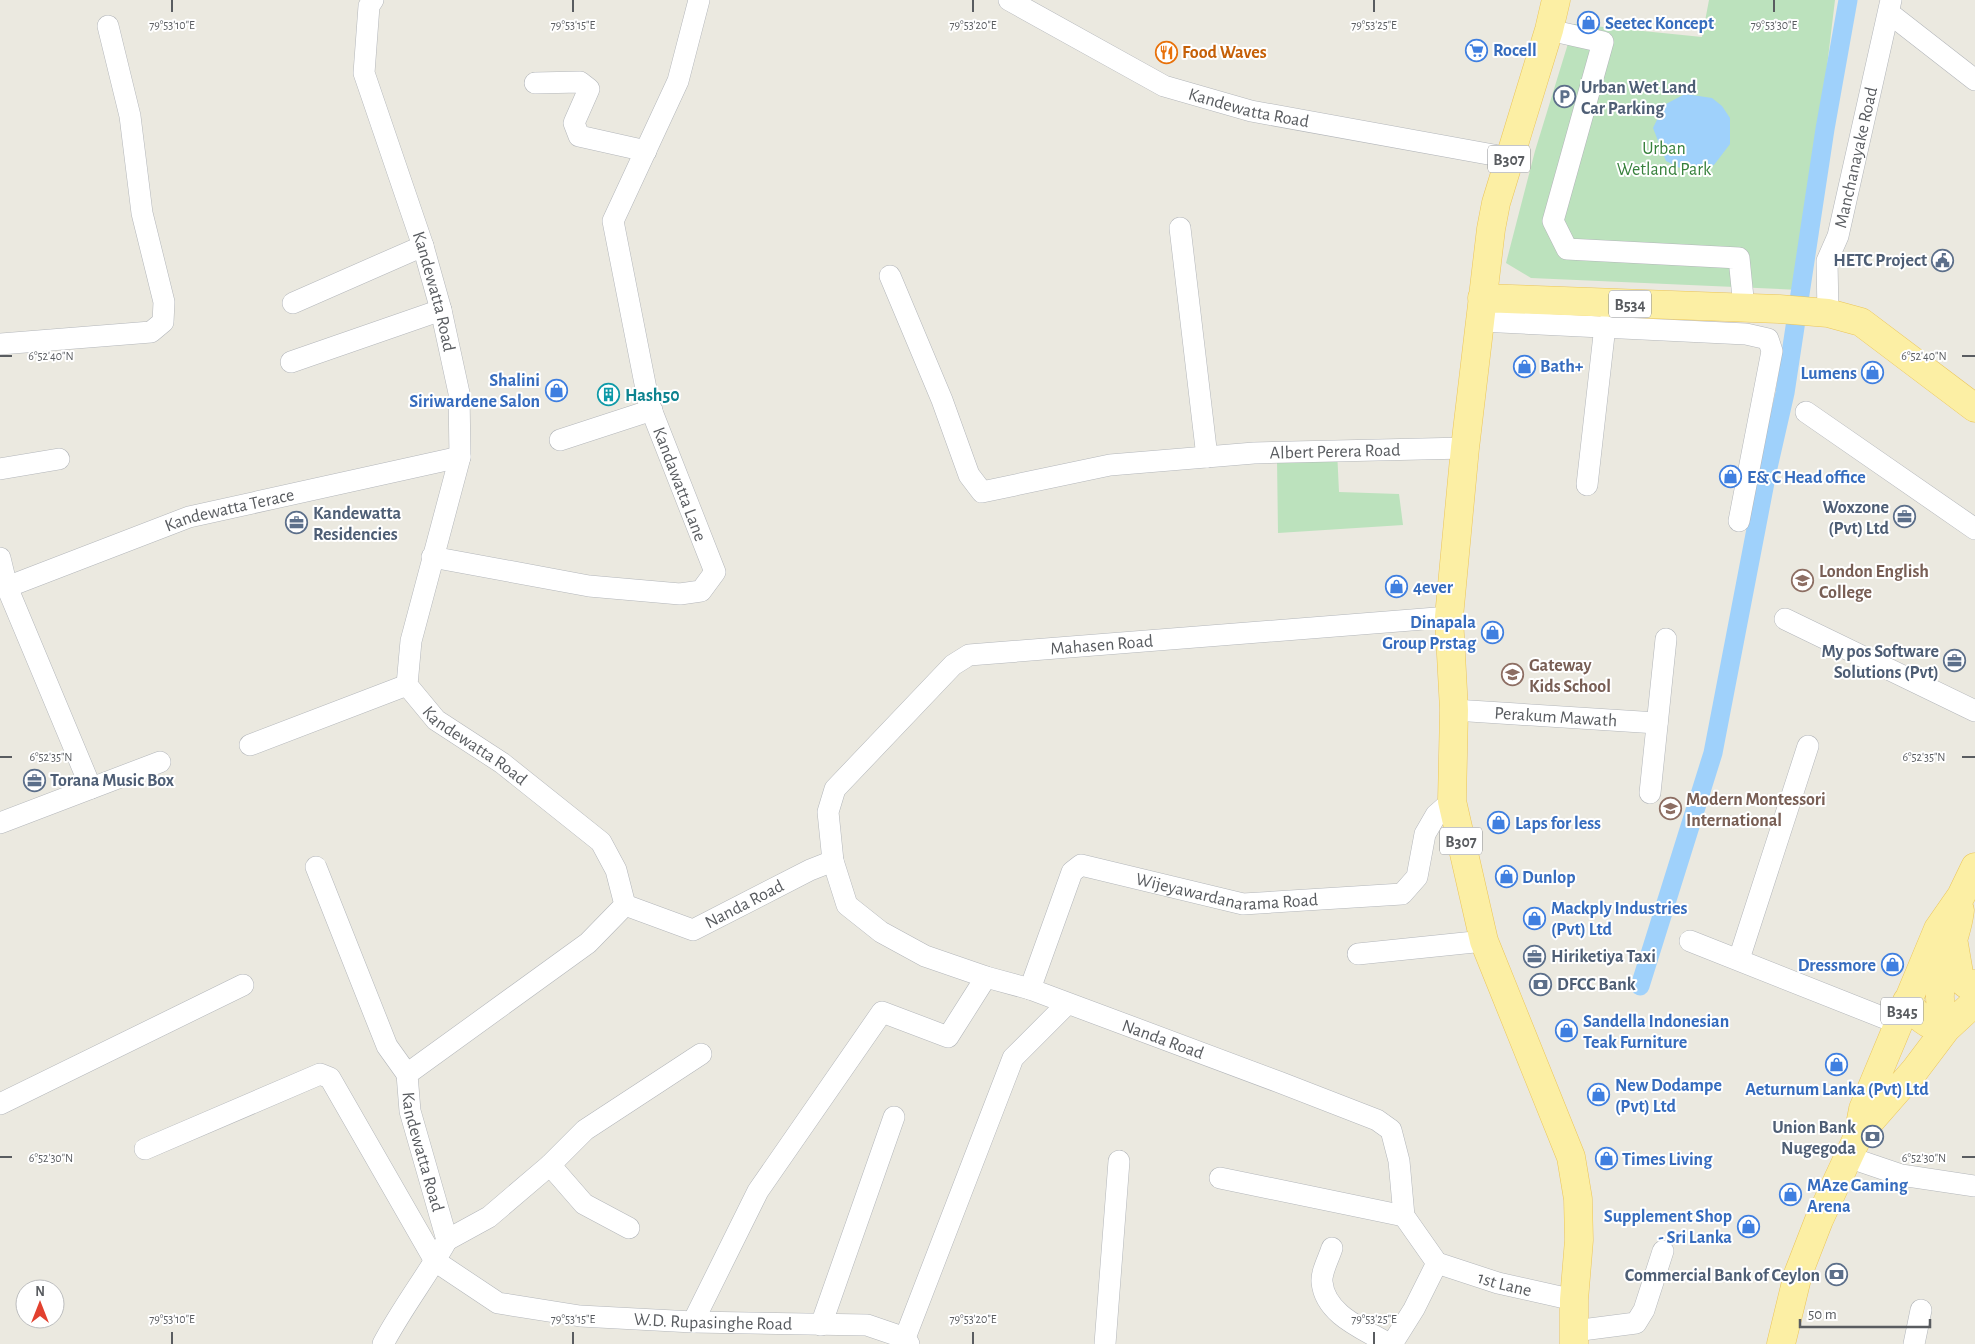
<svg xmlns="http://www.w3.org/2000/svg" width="1975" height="1344" font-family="'Alegreya Sans',sans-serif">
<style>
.green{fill:#bce2bd}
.water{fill:#9fd1fb}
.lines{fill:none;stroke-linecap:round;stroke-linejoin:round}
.canal{stroke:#9fd1fb;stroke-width:19}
.minor-casing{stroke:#b3b6ba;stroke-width:22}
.major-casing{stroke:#ebc559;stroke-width:29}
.minor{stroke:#fff;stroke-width:21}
.major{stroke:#fcefa4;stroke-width:28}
.ticks{fill:none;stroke:#595c60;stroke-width:2}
.labels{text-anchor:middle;stroke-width:4;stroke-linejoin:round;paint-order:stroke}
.shield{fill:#fff;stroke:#8b8d90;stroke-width:1}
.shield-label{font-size:16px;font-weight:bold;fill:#595c60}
.shop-label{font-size:18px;font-weight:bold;fill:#366cbe;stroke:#fff;text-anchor:start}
.food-label{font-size:18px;font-weight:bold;fill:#c56008;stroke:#fff;text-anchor:start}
.service-label{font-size:18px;font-weight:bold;fill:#4e5e75;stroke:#fff;text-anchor:start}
.street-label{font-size:18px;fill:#595c60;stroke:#fff}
.park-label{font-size:18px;fill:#37813c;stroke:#fff}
.culture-label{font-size:18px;font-weight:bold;fill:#0d838f;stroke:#fff;text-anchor:start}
.education-label{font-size:18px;font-weight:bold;fill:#785e54;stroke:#fff;text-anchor:start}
.ticks-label{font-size:12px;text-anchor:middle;fill:#595c60;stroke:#fff;stroke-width:4;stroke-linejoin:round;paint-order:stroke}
</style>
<rect width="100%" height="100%" fill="#ebe9e0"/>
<path class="green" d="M1709,0H1835L1800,290L1531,278L1506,263L1535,151L1574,24L1702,37Z
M1337,450L1339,492L1399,494L1403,525L1278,533L1277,459Z"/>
<path class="water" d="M1685,94L1712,98L1722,106L1730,118V144L1714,165L1688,172L1666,161L1653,128L1664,105Z"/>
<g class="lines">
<path class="canal" d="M1640,986L1713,753L1767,472L1785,393L1825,129L1848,0"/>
<defs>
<g id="minor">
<path id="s1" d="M373,0L369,6L364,73L423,246L441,310L459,393L460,457L411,641L407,685L436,720L502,763L601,842L616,870L625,905L588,943L407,1074L410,1111L447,1240C427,1276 402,1308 383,1344"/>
<path id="s2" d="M1009,0L1164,86L1251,111L1510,158"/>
<path d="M1889,13L1975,80"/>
<path d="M1549,30L1603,42L1553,221L1567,249L1739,258L1744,308"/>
<path d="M535,83L580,82L589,89L574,123L579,136L646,151"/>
<path d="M1180,228L1207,457"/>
<path id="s3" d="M890,276L942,400L969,475L982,492L1110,465L1254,453L1465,448"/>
<path d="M293,303L423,246"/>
<path id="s4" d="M1828,313L1827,261L1838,236L1891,0"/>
<path d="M1480,321L1746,334L1768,339L1772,351L1739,521"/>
<path d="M0,344L151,332L163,322L164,302L142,213L130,116L108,26"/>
<path d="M291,362L441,310"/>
<path d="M1806,412L1975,529"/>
<path d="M560,440L652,410"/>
<path d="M0,469L59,459"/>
<path d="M1587,485L1605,326"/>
<path d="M432,557L589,586L680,594L701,591L715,572L649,404L613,221L678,81L699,0"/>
<path d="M0,558L7,587L91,788"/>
<path id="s5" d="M7,587L189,517L460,457"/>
<path d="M1785,619L1975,711"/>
<path id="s6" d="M1454,710L1657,723"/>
<path d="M250,745L407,685"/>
<path d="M1650,793L1666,639"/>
<path d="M0,823L160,762"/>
<path d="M316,867L387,1046L407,1074"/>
<path id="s7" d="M625,905L693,930L810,870L833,861"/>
<path d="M1690,941L1897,1023"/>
<path d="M1358,954L1484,941"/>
<path d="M1739,959L1808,746"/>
<path id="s8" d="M1030,989L1072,872L1081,865L1243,904L1402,894L1417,877L1425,834L1436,815L1452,801"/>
<path d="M0,1104L243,985"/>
<path id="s9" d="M145,1149L320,1074L330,1078L435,1261L498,1303L580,1316L693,1322L867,1325L905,1338L909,1344"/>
<path d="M1848,1157L1901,1175L1975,1186"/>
<path d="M550,1165L584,1204L629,1228"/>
<path d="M1220,1178L1404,1216"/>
<path d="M447,1240L489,1217L550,1165L585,1130L701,1054"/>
<path d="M1332,1248C1329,1258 1321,1272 1322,1282C1325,1315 1364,1329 1389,1344"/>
<path id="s10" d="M1437,1263L1404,1216L1399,1161L1391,1130L1377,1120L1279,1082L1030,989L986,977L925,956L881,932L847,905L833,861L828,812L835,789L953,665L969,655L1449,617"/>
<path id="s11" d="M1437,1263L1498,1283L1574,1300"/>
<path d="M693,1322L758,1191L882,1012L948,1037L986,977"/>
<path d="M821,1325L894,1117"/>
<path d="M1574,1331L1636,1323L1644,1310L1663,1251"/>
<path d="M905,1338L1013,1058L1067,1004"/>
<path d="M1105,1344L1119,1161"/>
<path d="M1392,1344L1414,1309L1437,1263"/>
<path d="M1914,1344L1921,1310"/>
</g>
<path id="major" d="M1556,0L1549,30L1496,203L1491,229L1465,448L1449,617L1454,710L1452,801L1484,941L1571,1157L1578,1199L1579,1240L1574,1300V1344
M1482,298L1779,309L1828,313L1861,322L1975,408
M1954,944L1960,979L1966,984H1975
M1907,1001C1918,1017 1926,1026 1946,1029C1944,1018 1939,1005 1940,994C1941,965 1957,939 1960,910
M1859,1130L1863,1109L1938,929L1961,896L1975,867
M1781,1344L1798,1274L1819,1220L1859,1134L1915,1070L1946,1029L1975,1002"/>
</defs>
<use href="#minor" class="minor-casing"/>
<use href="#major" class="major-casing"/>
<use href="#minor" class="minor"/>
<use href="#major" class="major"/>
</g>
<path class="ticks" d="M172,0V12M573,0V12M973,0V12M1374,0V12M1774,0V12M0,356H12M1962,356H1975M0,757H12M1962,757H1975M0,1157H12M1962,1157H1975M172,1332V1344M573,1332V1344M973,1332V1344M1374,1332V1344"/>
<defs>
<symbol id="shop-ring" viewBox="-11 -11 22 22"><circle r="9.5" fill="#fff" stroke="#3f7fe0" stroke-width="1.5"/><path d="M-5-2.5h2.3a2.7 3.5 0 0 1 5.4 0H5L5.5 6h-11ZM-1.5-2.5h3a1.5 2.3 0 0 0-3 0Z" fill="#3f7fe0"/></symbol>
<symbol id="supermarket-ring" viewBox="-11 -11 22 22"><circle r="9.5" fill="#fff" stroke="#3f7fe0" stroke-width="1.5"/><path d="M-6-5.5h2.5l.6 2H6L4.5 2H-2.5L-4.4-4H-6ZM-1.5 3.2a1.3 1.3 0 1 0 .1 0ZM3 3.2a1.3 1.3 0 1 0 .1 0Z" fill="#3f7fe0"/></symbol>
<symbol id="restaurant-ring" viewBox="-11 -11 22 22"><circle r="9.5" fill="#fff" stroke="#e8710a" stroke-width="1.5"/><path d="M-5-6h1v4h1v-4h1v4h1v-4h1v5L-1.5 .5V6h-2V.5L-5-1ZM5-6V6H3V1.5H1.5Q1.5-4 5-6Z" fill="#e8710a"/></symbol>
<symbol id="parking-ring" viewBox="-11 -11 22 22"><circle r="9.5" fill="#fff" stroke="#5c6f8a" stroke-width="1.5"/><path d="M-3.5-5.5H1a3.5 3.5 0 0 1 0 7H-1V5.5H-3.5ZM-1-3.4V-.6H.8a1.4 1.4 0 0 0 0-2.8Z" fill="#5c6f8a"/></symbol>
<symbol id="civic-ring" viewBox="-11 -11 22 22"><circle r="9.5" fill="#fff" stroke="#5c6f8a" stroke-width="1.5"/><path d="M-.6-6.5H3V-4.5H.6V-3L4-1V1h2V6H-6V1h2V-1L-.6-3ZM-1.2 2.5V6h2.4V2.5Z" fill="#5c6f8a"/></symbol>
<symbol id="building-ring" viewBox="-11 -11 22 22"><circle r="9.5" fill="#fff" stroke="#0f9aa8" stroke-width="1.5"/><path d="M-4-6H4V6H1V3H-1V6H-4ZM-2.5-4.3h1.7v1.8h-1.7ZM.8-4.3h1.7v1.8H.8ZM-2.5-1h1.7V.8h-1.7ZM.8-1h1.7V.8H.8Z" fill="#0f9aa8"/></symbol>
<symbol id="office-ring" viewBox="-11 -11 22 22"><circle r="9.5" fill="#fff" stroke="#5c6f8a" stroke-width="1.5"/><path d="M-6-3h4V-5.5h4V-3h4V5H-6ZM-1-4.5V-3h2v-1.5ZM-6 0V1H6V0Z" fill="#5c6f8a"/></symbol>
<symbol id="school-ring" viewBox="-11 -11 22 22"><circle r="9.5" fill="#fff" stroke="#8d6e63" stroke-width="1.5"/><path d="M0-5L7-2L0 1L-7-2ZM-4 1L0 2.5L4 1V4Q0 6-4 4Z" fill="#8d6e63"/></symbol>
<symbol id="bank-ring" viewBox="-11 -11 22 22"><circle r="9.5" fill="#fff" stroke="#5c6f8a" stroke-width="1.5"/><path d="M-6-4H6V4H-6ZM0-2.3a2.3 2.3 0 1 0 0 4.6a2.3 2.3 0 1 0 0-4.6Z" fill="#5c6f8a"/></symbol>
</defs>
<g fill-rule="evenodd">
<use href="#shop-ring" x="1576" y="10" width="25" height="25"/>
<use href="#supermarket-ring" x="1464" y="38" width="25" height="25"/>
<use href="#restaurant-ring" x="1154" y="40" width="25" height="25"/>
<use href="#parking-ring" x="1552" y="84" width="25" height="25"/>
<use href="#civic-ring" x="1930" y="248" width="25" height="25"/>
<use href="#shop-ring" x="1512" y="354" width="25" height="25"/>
<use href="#shop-ring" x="1860" y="360" width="25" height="25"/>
<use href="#shop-ring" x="544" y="378" width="25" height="25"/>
<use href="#building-ring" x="596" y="382" width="25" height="25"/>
<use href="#shop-ring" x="1718" y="464" width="25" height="25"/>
<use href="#office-ring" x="1892" y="504" width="25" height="25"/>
<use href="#office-ring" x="284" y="510" width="25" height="25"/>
<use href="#school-ring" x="1790" y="568" width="25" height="25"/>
<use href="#shop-ring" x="1384" y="574" width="25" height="25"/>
<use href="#shop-ring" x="1480" y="620" width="25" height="25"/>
<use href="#office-ring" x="1942" y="648" width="25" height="25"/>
<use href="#school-ring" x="1500" y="662" width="25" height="25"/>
<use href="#office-ring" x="22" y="768" width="25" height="25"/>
<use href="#school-ring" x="1658" y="796" width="25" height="25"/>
<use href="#shop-ring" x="1486" y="810" width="25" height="25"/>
<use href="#shop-ring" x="1494" y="864" width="25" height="25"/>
<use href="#shop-ring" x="1522" y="906" width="25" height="25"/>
<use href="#office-ring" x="1522" y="944" width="25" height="25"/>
<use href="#shop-ring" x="1880" y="952" width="25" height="25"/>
<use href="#bank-ring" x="1528" y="972" width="25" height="25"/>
<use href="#shop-ring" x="1554" y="1018" width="25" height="25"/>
<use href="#shop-ring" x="1824" y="1052" width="25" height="25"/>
<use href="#shop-ring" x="1586" y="1082" width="25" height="25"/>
<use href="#bank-ring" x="1860" y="1124" width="25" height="25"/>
<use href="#shop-ring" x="1594" y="1146" width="25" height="25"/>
<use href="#shop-ring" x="1778" y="1182" width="25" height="25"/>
<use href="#shop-ring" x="1736" y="1214" width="25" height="25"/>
<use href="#bank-ring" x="1824" y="1262" width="25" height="25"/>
</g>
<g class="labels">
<g class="shield">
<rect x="1488" y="145.5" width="42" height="27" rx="4"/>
<rect x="1609" y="290.5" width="42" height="27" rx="4"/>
<rect x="1440" y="827.5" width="42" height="27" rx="4"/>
<rect x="1881" y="997.5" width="42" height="27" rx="4"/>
</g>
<g class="shield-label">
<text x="1509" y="165">B307</text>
<text x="1630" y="310">B534</text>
<text x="1461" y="847">B307</text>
<text x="1902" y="1017">B345</text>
</g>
<g class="shop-label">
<text x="1605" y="29">Seetec Koncept</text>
<text x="1493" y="56">Rocell</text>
<text x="1540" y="372">Bath+</text>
<text x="1857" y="379" text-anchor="end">Lumens</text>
<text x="540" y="386" text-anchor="end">Shalini<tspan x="540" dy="21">Siriwardene Salon</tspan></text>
<text x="1747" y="483">E&amp; C Head office</text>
<text x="1413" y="593">4ever</text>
<text x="1476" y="628" text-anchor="end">Dinapala<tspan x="1476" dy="21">Group Prstag</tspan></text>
<text x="1515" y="829">Laps for less</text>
<text x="1522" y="883">Dunlop</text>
<text x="1551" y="914">Mackply Industries<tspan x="1551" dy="21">(Pvt) Ltd</tspan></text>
<text x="1876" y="971" text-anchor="end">Dressmore</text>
<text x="1583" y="1027">Sandella Indonesian<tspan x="1583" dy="21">Teak Furniture</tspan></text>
<text x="1615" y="1091">New Dodampe<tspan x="1615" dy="21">(Pvt) Ltd</tspan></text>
<text x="1837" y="1095" text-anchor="middle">Aeturnum Lanka (Pvt) Ltd</text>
<text x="1622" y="1165">Times Living</text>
<text x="1807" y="1191">MAze Gaming<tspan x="1807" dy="21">Arena</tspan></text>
<text x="1732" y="1222" text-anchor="end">Supplement Shop<tspan x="1732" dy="21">- Sri Lanka</tspan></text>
</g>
<g class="food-label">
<text x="1182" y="58">Food Waves</text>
</g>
<g class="service-label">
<text x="1581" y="93">Urban Wet Land<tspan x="1581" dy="21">Car Parking</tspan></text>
<text x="1927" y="266" text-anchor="end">HETC Project</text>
<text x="1889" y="513" text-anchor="end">Woxzone<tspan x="1889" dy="21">(Pvt) Ltd</tspan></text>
<text x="313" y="519">Kandewatta<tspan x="313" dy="21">Residencies</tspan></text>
<text x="1939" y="657" text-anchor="end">My pos Software<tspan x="1939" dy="21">Solutions (Pvt)</tspan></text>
<text x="50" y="786">Torana Music Box</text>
<text x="1551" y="962">Hiriketiya Taxi</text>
<text x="1557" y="990">DFCC Bank</text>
<text x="1856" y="1133" text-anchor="end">Union Bank<tspan x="1856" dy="21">Nugegoda</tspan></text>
<text x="1820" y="1281" text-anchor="end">Commercial Bank of Ceylon</text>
</g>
<g class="street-label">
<text dy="6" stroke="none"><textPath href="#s2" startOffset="265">Kandewatta Road</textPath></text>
<text dy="6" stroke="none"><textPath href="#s4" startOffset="160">Manchanayake Road</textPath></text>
<text dy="6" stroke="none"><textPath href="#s1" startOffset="304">Kandewatta Road</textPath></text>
<text dy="6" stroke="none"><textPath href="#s3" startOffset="592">Albert Perera Road</textPath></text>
<text transform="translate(680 484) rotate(69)" y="6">Kandawatta Lane</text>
<text dy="6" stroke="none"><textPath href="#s5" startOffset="236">Kandewatta Terace</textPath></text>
<text dy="6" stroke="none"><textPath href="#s10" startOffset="1179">Mahasen Road</textPath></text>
<text dy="6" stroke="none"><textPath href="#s6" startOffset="102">Perakum Mawath</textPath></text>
<text dy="6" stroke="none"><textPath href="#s1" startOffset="799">Kandewatta Road</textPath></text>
<text dy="6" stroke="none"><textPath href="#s8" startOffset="285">Wijeyawardanarama Road</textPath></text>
<text dy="6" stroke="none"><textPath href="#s7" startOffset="130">Nanda Road</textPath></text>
<text transform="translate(1163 1039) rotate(20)" y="6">Nanda Road</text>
<text dy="6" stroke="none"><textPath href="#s1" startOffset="1382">Kandewatta Road</textPath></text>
<text dy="6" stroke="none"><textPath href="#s11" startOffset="71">1st Lane</textPath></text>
<text dy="6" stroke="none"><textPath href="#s9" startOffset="704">W.D. Rupasinghe Road</textPath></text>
</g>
<g class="park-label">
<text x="1664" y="154">Urban<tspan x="1664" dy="21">Wetland Park</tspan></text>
</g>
<g class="culture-label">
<text x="625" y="401">Hash50</text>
</g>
<g class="education-label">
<text x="1819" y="577">London English<tspan x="1819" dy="21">College</tspan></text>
<text x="1529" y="671">Gateway<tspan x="1529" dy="21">Kids School</tspan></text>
<text x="1686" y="805">Modern Montessori<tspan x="1686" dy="21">International</tspan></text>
</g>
</g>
<g class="ticks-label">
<text x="172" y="29">79°53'10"E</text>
<text x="573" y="29">79°53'15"E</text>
<text x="973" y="29">79°53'20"E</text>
<text x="1374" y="29">79°53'25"E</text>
<text x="1774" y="29">79°53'30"E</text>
<text x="51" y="360">6°52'40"N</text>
<text x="1924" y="360">6°52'40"N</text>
<text x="51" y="761">6°52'35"N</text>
<text x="1924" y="761">6°52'35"N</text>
<text x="51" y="1162">6°52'30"N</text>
<text x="1924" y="1162">6°52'30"N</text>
<text x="172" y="1323">79°53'10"E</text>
<text x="573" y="1323">79°53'15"E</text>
<text x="973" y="1323">79°53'20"E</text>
<text x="1374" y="1323">79°53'25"E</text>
</g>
<g transform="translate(40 1304)"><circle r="24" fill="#ffffff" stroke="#bdbebf"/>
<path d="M0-4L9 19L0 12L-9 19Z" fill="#e2412f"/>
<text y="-8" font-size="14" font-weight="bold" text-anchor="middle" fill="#595c60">N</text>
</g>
<path d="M1800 1319v8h130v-8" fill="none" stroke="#595c60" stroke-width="2.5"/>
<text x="1808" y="1319" font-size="15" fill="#595c60" stroke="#ffffff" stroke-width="4" paint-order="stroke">50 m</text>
</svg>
